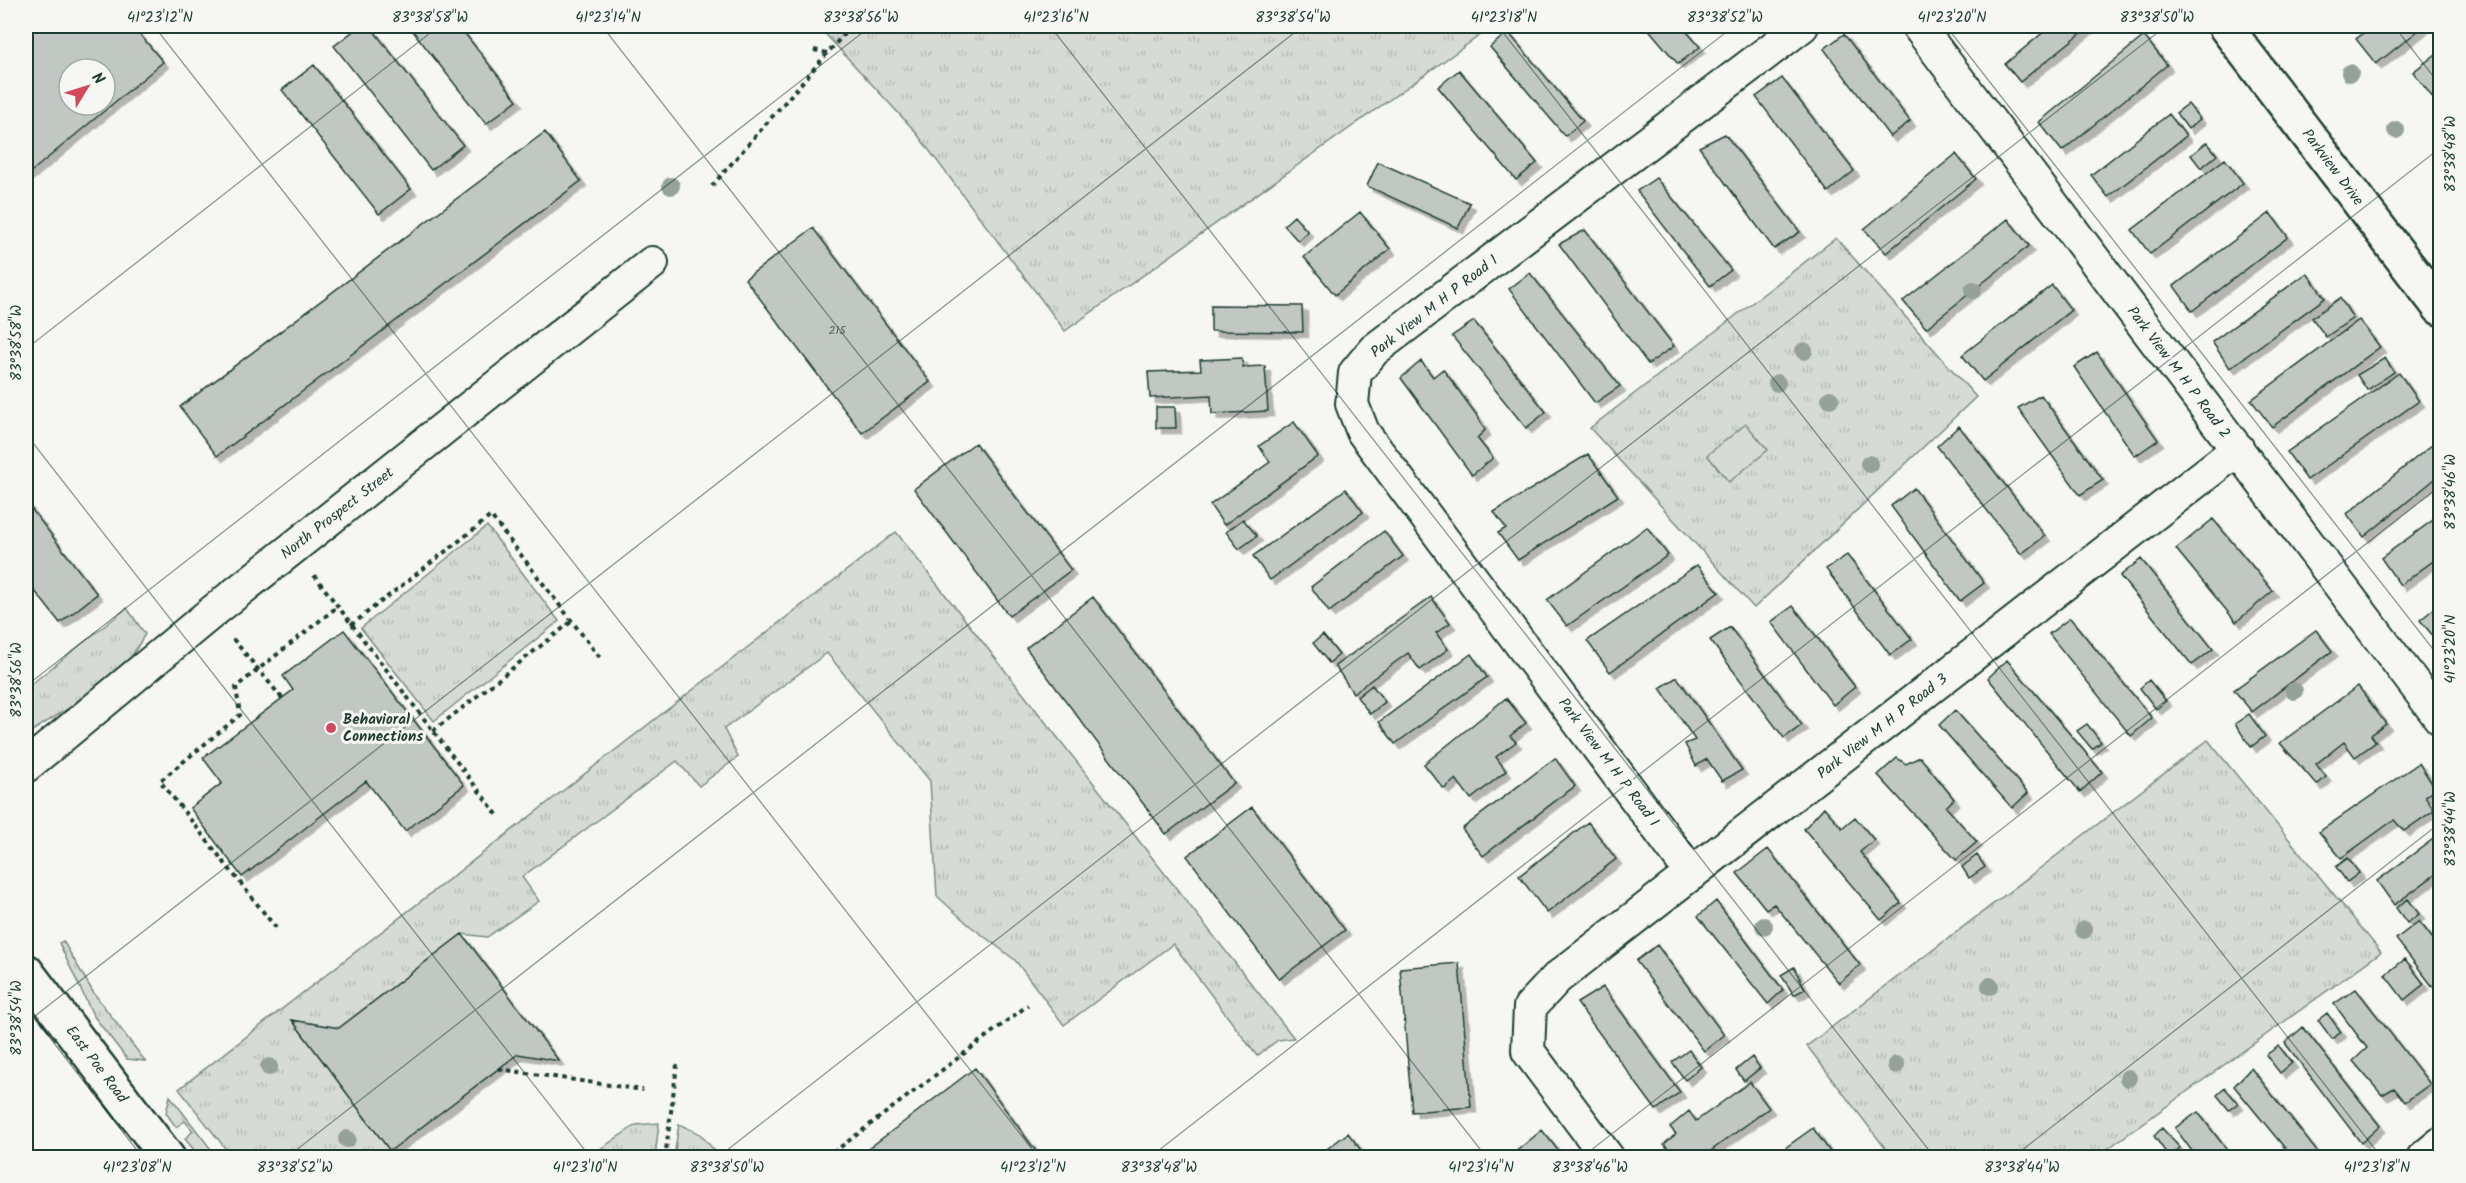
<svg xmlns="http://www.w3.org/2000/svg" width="2466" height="1183" font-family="Kalam,sans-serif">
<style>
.grass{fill:url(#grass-tufts);stroke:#7a8c85;stroke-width:1.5}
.green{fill:#d6dbd6;stroke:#7a8c85;stroke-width:1.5}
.building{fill:#c1c8c3;stroke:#1f3d34;stroke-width:1.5;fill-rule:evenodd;filter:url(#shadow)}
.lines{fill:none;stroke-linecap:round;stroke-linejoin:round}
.minor-casing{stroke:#1f3d34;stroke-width:36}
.tertiary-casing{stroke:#1f3d34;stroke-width:38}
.secondary-casing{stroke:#1f3d34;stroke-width:38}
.path{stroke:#1f3d34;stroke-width:4;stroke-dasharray:4.5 4.5;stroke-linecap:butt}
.minor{stroke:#f6f6f2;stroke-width:32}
.tertiary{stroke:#f6f6f2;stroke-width:33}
.secondary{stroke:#f6f6f2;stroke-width:33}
.tree{fill:#94a29b}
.ticks{fill:none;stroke:#1f3d34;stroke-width:1.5;stroke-opacity:0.45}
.poi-dot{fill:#d1495b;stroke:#f6f6f2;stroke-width:2}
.labels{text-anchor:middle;stroke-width:6;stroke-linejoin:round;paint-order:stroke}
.number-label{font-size:12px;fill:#486058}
.street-label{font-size:15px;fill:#1f3d34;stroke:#f6f6f2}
.poi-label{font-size:15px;font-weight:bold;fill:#1f3d34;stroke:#f6f6f2;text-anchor:start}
.neatline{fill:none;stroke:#1f3d34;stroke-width:2}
.ticks-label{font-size:15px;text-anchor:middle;fill:#1f3d34}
</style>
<defs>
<pattern id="grass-tufts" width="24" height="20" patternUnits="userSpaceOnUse" patternTransform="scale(1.5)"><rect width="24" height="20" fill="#d6dbd6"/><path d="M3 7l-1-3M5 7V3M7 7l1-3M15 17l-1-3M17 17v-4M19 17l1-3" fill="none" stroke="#b7bdb8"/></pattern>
<filter id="shadow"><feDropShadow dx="5.5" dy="5.5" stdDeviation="0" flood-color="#0004"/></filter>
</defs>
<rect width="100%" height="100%" fill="#f6f6f2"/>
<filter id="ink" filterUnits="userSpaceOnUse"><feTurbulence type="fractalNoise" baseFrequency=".0167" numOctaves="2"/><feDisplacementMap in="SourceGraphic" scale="12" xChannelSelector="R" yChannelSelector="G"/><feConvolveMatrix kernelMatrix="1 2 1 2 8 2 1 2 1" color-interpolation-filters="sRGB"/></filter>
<g filter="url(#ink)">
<path class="grass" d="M818,26H1493L1065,331L914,130Z
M1836,238L1976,397L1754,608L1590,428Z
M487,526L559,621L434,721L361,628Z
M896,532L1294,1038L1278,1040L1257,1056L1173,944L1064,1025L1015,960L969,925L937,896L930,781L827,653L724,729L738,757L699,786L677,761L522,877L539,901L487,937L462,934L339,1028L292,1020L390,1151L399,1157H232L179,1089Z
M127,608L145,634L128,663L69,708L26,735V688Z
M2208,740L2381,952L2096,1157H1892L1807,1046Z
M63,941L93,992L145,1061L127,1059L93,1015L59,943Z
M170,1096L217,1157H200L185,1139L193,1131L185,1121L176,1127L166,1113Z
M659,1123L655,1157H600L596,1152L636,1125Z
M679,1124L700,1134L720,1157H674Z"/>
<path class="green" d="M1746,424L1768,450L1729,482L1707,455Z"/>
<path class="building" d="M26,26H133L163,62L26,176ZM69,69H105V105H69Z
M360,26H370L463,145L431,170L334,46Z
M409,26H459L517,100L486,124Z
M1646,26H1682L1700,47L1678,64Z
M2051,26H2090L2020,82L2005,64Z
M2373,26H2424L2376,64L2356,39Z
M1508,32L1583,121L1565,136L1490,47Z
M1844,34L1910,121L1890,137L1824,49Z
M2144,36L2167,65L2062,151L2039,122Z
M2440,51V92L2433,98L2413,72Z
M314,65L411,189L379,214L282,90Z
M1459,70L1537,163L1516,180L1438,87Z
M1782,78L1854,171L1828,192L1756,97Z
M2188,104L2200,119L2188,129L2176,113Z
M2169,114L2186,136L2108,197L2091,175Z
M545,132L581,181L217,456L180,407Z
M1725,134L1800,232L1774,249L1699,147Z
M2207,142L2217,155L2201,168L2191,155Z
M1956,154L1976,179L1886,253L1864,229Z
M2225,159L2243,183L2150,254L2132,230Z
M1378,162L1470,203L1458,228L1367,186Z
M1656,178L1731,270L1710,286L1637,191Z
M1360,212L1390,249L1335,295L1304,257Z
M2270,213L2288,237L2192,311L2174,286Z
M1294,216L1308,232L1298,241L1284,225Z
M2008,219L2029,246L1926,328L1903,301Z
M813,228L930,382L862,433L745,279Z
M1585,230L1674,346L1648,364L1559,244Z
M1530,273L1620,386L1595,403L1509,289Z
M2307,273L2325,298L2230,368L2212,342Z
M2052,285L2071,310L1983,381L1962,355Z
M2340,298L2353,318L2326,337L2312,318Z
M1211,305L1302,306L1303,332L1211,331Z
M2359,320L2380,347L2272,427L2251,400Z
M1474,321L1546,412L1526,428L1452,336Z
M2097,352L2158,440L2135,456L2074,367Z
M1242,358L1243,367L1265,366L1268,411L1212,414L1211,395L1150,398L1148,372L1201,370L1200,360Z
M2385,358L2394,372L2367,390L2357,375Z
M1421,361L1433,377L1443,369L1478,417L1485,430L1477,438L1493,458L1472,475L1401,378Z
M2399,373L2419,401L2307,480L2287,452Z
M2041,395L2103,480L2080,495L2018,408Z
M1156,407H1175L1176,428H1156Z
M1294,422L1318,456L1224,525L1210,505L1270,462L1259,446Z
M1959,426L2045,536L2021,554L1937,446Z
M975,443L1071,570L1009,616L914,489Z
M2433,444L2440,453V475L2364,537L2347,514Z
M1588,454L1618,496L1518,560L1498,533L1506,528L1494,512Z
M1914,488L1984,583L1960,601L1891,506Z
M1346,489L1363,512L1270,580L1253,556Z
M26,502L97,594L60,623L31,586L26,590Z
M2440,515V556L2400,585L2381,558Z
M1243,519L1257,536L1239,549L1226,532Z
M2213,519L2273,591L2236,622L2176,549Z
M1647,527L1668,555L1567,626L1547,600Z
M1384,531L1403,556L1329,612L1311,587Z
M1847,555L1912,639L1890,655L1826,569Z
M2141,559L2213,649L2192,665L2120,576Z
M1697,565L1719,592L1610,672L1587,641Z
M1093,597L1234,783L1166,834L1026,648Z
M1431,597L1450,623L1436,633L1448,649L1420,670L1408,653L1353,693L1335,666Z
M2440,604V640L2438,642L2420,620Z
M1793,606L1855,687L1833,705L1771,622Z
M2070,618L2152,718L2131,736L2049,634Z
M1730,627L1802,725L1784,738L1710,640Z
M344,630L464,785L405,831L366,781L242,877L190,808L222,783L203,758L293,690L283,676Z
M2316,630L2332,651L2252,712L2234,690Z
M1323,635L1339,655L1329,663L1313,643Z
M1471,654L1487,677L1395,744L1379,722Z
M2007,660L2102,772L2080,792L1988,678Z
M1677,677L1742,770L1722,781L1707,759L1696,766L1685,744L1695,740L1660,688Z
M2149,680L2166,701L2156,709L2140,688Z
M1372,685L1385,702L1370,714L1357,697Z
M2358,686L2386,724L2371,735L2376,742L2355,757L2344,742L2316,764L2326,777L2317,785L2280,743Z
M1506,698L1526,723L1510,736L1516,742L1496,757L1506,771L1471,799L1456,779L1444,789L1424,764Z
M1955,710L2028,793L2012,808L1939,725Z
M2249,714L2265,736L2251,747L2235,724Z
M2087,724L2101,742L2092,749L2077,731Z
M1920,757L1954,799L1946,807L1977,842L1956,860L1878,775L1897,758L1906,764Z
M1555,758L1575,786L1483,856L1462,829Z
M2419,763L2436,790L2425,796L2434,810L2404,831L2394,820L2341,858L2319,832Z
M1252,807L1345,930L1279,979L1187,856Z
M1824,807L1842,828L1855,817L1874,840L1860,852L1901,903L1881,920L1804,829Z
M1588,822L1616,859L1547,913L1519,876Z
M2440,834V871L2394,905L2377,881Z
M1768,849L1860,965L1839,983L1774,904L1766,909L1737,873Z
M1977,855L1985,867L1969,878L1962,867Z
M2348,858L2359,873L2347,882L2336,867Z
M2408,899L2419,914L2407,923L2396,908Z
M1716,901L1783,990L1768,1004L1698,916Z
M2419,921L2440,948V996L2396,939Z
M462,934L559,1061L518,1054L390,1151L292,1020L339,1028Z
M1657,945L1724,1035L1704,1051L1636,961Z
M2405,959L2424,984L2404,1000L2385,975Z
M1459,963L1471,1107L1412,1112L1400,968Z
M1794,967L1805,989L1794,995L1781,975Z
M1603,987L1680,1092L1656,1110L1577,1003Z
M2356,989L2430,1084L2405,1102L2394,1088L2382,1095L2353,1061L2367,1048L2334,1004Z
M2327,1013L2341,1032L2332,1039L2318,1020Z
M2303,1027L2380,1126L2361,1143L2285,1043Z
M2279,1046L2292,1063L2280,1073L2266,1055Z
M1689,1050L1701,1067L1685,1080L1672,1062Z
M1752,1057L1760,1068L1744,1081L1736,1070Z
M975,1068L1041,1158H856L905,1121Z
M2251,1068L2322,1158H2293L2234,1086Z
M1750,1082L1769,1108L1701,1158H1676L1664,1144L1676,1134L1670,1127L1689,1111L1696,1121Z
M2225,1088L2238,1103L2229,1110L2217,1095Z
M2198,1112L2233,1158H2197L2175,1128Z
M1813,1128L1833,1156L1831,1158H1771Z
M2162,1128L2180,1148L2169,1157L2154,1136Z
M1542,1130L1564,1158H1508Z
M1348,1133L1367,1158H1315Z"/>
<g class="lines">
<defs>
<path id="minor" d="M1918,26L2440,718
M26,766L211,613L652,263
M1692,874L1363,432L1352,404L1355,373L1374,350L1802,26
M1608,1158L1528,1051L1530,1007L1557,978L2238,449
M2423,1158L2440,1144"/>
<path id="tertiary" d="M2225,26L2440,308"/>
<path id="secondary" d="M26,971L168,1158"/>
</defs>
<use href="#minor" class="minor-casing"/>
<use href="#tertiary" class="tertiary-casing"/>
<use href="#secondary" class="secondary-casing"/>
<path class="path" d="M814,50L827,53
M712,186L851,26
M314,575L499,817
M351,625L491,516L601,659
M233,639L282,698
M433,731L571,622
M276,928L160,781L240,715L236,687L337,607
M499,1069L643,1090
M561,1154L563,1158
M665,1158L677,1065
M826,1158L1028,1005"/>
<use href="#minor" class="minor"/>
<use href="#tertiary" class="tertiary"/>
<use href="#secondary" class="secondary"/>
</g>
<g class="tree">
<circle cx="2350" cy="73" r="9"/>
<circle cx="2396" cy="130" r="9"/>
<circle cx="671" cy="186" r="9"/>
<circle cx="1973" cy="290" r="9"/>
<circle cx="1804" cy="351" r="9"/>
<circle cx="1777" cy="383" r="9"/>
<circle cx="1830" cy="399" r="9"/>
<circle cx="1869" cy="464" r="9"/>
<circle cx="2294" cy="691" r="9"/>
<circle cx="1764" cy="926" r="9"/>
<circle cx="2084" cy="930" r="9"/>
<circle cx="1990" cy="986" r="9"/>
<circle cx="1896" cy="1065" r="9"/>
<circle cx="269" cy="1067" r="9"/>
<circle cx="2128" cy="1078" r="9"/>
<circle cx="347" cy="1139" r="9"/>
</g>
</g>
<path class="ticks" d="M154,26L1039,1158M602,26L1487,1158M1050,26L1935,1158M1498,26L2382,1158M1946,26L2440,658M2394,26L2440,85M26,349L439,26M26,434L591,1158M26,686L871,26M26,1007L143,1158M26,1023L1303,26M286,1158L1734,26M717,1158L2166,26M1149,1158L2440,148M1581,1158L2440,486M2012,1158L2440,823"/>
<circle class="poi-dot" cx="331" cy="728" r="6"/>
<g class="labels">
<g class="number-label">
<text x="837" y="334">215</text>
</g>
<g class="street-label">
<text transform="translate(2333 167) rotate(53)" y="5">Parkview Drive</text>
<text transform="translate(1434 306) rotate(-38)" y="5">Park View M H P Road 1</text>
<text transform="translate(2179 372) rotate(53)" y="5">Park View M H P Road 2</text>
<text transform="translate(337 513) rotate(-38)" y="5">North Prospect Street</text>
<text transform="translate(1882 726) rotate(-38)" y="5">Park View M H P Road 3</text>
<text transform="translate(1609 762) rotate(53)" y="5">Park View M H P Road 1</text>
<text transform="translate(97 1064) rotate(53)" y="5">East Poe Road</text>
</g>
<g class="poi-label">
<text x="343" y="724">Behavioral<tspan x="343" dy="17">Connections</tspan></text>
</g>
</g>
<rect width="2466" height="1183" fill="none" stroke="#f6f6f2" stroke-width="66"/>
<g transform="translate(87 87) rotate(52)"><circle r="28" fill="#f6f6f2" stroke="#a0aca6" stroke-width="1.5"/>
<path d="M0-4.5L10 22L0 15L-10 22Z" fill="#d1495b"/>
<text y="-9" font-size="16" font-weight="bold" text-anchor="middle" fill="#1f3d34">N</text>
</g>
<rect x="33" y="33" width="2400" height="1117" class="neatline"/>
<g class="ticks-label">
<text x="160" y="22">41°23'12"N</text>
<text x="430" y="22">83°38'58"W</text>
<text x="608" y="22">41°23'14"N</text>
<text x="861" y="22">83°38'56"W</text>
<text x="1056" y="22">41°23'16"N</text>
<text x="1293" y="22">83°38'54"W</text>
<text x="1504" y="22">41°23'18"N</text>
<text x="1725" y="22">83°38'52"W</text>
<text x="1952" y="22">41°23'20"N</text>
<text x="2157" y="22">83°38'50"W</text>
<text transform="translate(2450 154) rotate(-90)" y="5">83°38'48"W</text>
<text transform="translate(16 343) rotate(-90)" y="5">83°38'58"W</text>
<text transform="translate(2450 492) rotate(-90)" y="5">83°38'46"W</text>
<text transform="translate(2450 649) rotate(-90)" y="5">41°23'20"N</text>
<text transform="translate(16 680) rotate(-90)" y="5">83°38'56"W</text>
<text transform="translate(2450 829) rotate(-90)" y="5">83°38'44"W</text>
<text transform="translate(16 1018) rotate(-90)" y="5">83°38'54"W</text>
<text x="137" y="1172">41°23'08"N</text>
<text x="295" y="1172">83°38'52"W</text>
<text x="585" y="1172">41°23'10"N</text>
<text x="727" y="1172">83°38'50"W</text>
<text x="1033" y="1172">41°23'12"N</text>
<text x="1159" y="1172">83°38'48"W</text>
<text x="1481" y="1172">41°23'14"N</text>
<text x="1590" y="1172">83°38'46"W</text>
<text x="2022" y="1172">83°38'44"W</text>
<text x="2377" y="1172">41°23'18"N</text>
</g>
</svg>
